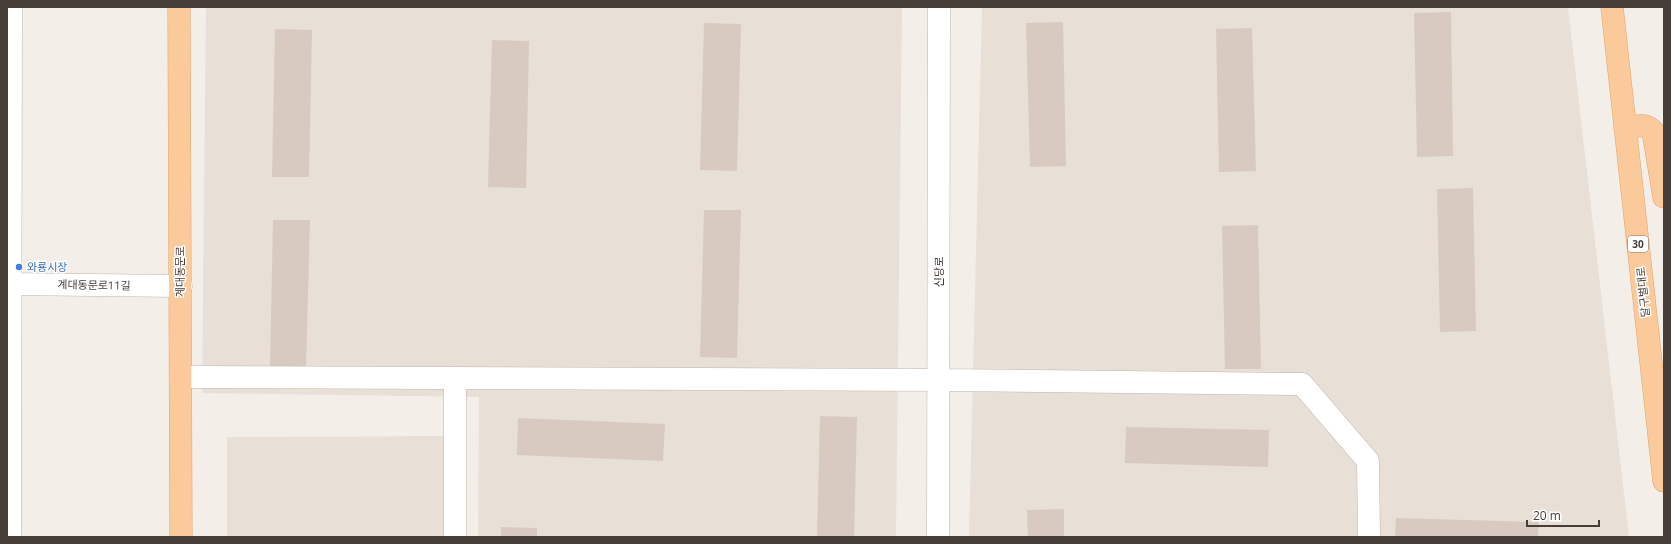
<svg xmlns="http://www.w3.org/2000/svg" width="1671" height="544" font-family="'Open Sans','Noto Sans KR',sans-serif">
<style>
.residential{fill:#e8dfd7}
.building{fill:#d8cac1}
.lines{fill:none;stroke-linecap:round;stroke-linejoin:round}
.minor-casing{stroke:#bfb4ab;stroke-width:23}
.major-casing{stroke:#e0a36a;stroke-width:23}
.minor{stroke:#fff;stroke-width:22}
.major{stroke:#fbca9a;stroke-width:22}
.shop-dot{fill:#3f7fe0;stroke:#fff;stroke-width:1.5}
.labels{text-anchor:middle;stroke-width:3;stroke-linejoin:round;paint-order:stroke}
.shield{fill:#fff;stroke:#7e7773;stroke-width:1}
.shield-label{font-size:10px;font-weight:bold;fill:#473d37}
.shop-label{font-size:11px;fill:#366cbe;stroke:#fff;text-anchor:start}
.street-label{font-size:11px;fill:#473d37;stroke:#fff}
</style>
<rect width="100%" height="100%" fill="#f4eee9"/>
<path class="residential" d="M206,7H902L896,537H478L479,397L202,393Z
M982,7H1568L1629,537H969Z
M448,436V537H227V437Z"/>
<path class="building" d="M1451,12L1453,156L1417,157L1414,13Z
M1063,22L1066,166L1030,167L1026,23Z
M704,23L741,24L737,171L700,170Z
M1252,28L1256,171L1219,172L1216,29Z
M275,29L312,30L309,177H272Z
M492,40L529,41L526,188L488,187Z
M1473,188L1476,331L1440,332L1437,189Z
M704,210H741L737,358L700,357Z
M273,220H310L306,367L270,366Z
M1258,225L1261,369H1225L1222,226Z
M820,416L857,417L854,537H817Z
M518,418L665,424L663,461L517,455Z
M1126,427L1269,430L1268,467L1125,463Z
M1064,509V537H1028L1027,510Z
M1396,518L1539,522L1538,537H1395Z
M501,527L537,528V537H501Z"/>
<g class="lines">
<defs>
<path id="minor" d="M7,284L181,286
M181,377L939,380L1302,384L1368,461L1369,537
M455,378V537
M10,537L11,7
M938,537L939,7"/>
<path id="major" d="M179,7L181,537
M1612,7L1664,481
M1625,128C1636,126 1645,123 1653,131L1664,197"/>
</defs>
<use href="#minor" class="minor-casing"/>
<use href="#major" class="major-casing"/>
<use href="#minor" class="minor"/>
<use href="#major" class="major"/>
</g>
<circle class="shop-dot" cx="19" cy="267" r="4"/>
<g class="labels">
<rect class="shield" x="1628" y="236" width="20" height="16" rx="3"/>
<g class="shield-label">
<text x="1638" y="248">30</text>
</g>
<g class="shop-label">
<text x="27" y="271">와룡시장</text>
</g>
<g class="street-label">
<text transform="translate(180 272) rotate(-90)" y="4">계대동문로</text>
<text transform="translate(939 272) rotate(-90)" y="4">신당로</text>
<text transform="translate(94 285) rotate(1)" y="4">계대동문로11길</text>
<text transform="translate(1643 292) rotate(-96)" y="4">달구벌대로</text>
</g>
</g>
<rect width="1671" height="544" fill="none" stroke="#473d37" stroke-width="16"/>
<path d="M1527 520v6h72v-6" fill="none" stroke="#473d37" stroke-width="2"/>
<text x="1533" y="520" font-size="12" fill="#473d37" stroke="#ffffff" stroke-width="3" paint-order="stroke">20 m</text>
</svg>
